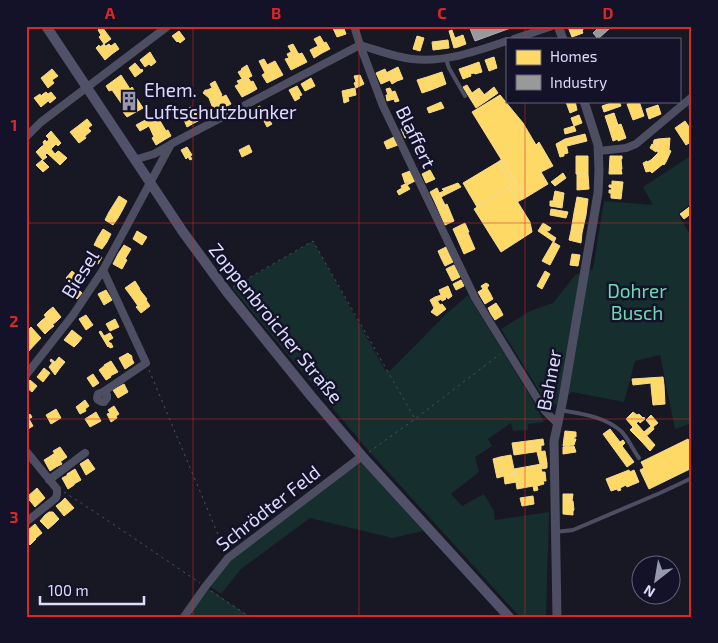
<svg xmlns="http://www.w3.org/2000/svg" width="718" height="643" font-family="'Exo 2',sans-serif">
<style>
.green{fill:#162e2d}
.homes{fill:#ffd966;stroke:#f5da93}
.industry{fill:#999;stroke:#adadb7}
.lines{fill:none;stroke-linecap:round;stroke-linejoin:round}
.stream{stroke:#132c48;stroke-width:2}
.path{stroke:#46535f;stroke-width:1;stroke-dasharray:2.5 4;stroke-linecap:butt}
.service{stroke:#4e4e63;stroke-width:4}
.minor{stroke:#4e4e63;stroke-width:8}
.tertiary{stroke:#4e4e63;stroke-width:9}
.secondary{stroke:#515269;stroke-width:10}
.grid{fill:none;stroke:#d62828;stroke-width:1;stroke-opacity:0.55}
.labels{text-anchor:middle;stroke-width:5;stroke-linejoin:round;paint-order:stroke}
.poi-label{font-size:19px;fill:#dddcfc;stroke:#141229;text-anchor:start}
.street-label{font-size:19px;fill:#dddcfc;stroke:#141229}
.park-label{font-size:19px;fill:#6cd9b3;stroke:#141229}
.neatline{fill:none;stroke:#d62828;stroke-width:2}
.grid-label{font-size:16px;text-anchor:middle;font-weight:bold;fill:#d62828}
</style>
<rect width="100%" height="100%" fill="#181724"/>
<path class="green" d="M692,155V202L678,214L692,238V423L675,429L660,355L635,361L624,402L572,392L552,408L549,407L501,329L530,311L553,303L575,275L593,269L604,201L653,205L643,187Z
M313,241L385,370L390,371L445,315L468,295L531,397L544,422L528,424V430L513,431L511,423L488,439L492,446L475,457L479,472L451,494L462,506L484,494L494,511L495,520L549,512L546,617H520L367,449L232,288Z
M359,459L423,531L392,538L310,518L241,569L221,594L211,587V585L224,568L236,556Z
M202,584L250,617H178Z"/>
<path class="homes" d="M327,26H343L346,34L337,37L332,26L328,28Z
M571,26H582L583,30L582,31L583,33L572,37L568,27Z
M102,27L111,39L104,44L99,37L101,35L98,30Z
M452,30L458,47L454,48L449,31Z
M179,31L185,39L180,43L178,41L177,42L172,36Z
M463,35L466,44L458,47L455,38Z
M320,36L324,43L326,42L330,49L322,53L314,39Z
M417,36L424,38L420,51L413,49Z
M448,40L449,48L441,49L440,41Z
M440,41L441,49L433,50L432,42Z
M115,43L119,49L112,54L106,46L109,44L111,46Z
M104,44L112,54L105,60L96,48L99,45L100,47Z
M293,44L298,53L299,54L302,53L307,62L299,66L288,46Z
M318,46L322,53L314,58L310,50Z
M150,52L156,62L151,66L149,64L145,67L140,60Z
M291,52L299,66L291,70L285,59L289,58L287,54Z
M494,57L497,68L489,71L485,60Z
M264,59L275,79L267,83L262,75L265,73L259,61Z
M275,61L283,75L275,79L267,65Z
M479,62L482,72L475,74L474,73L470,74L468,66Z
M135,63L141,70L142,69L143,71L135,77L129,68Z
M247,65L252,76L248,78L249,79L244,82L238,72L242,70L241,69Z
M468,66L471,76L463,79L459,69Z
M398,67L403,79L397,81L392,70Z
M52,69L58,76L52,80L54,83L48,88L41,78Z
M385,69L390,80L381,84L376,73Z
M392,70L397,81L392,84L386,73Z
M442,72L446,84L431,90L427,77Z
M121,75L130,89L132,87L136,93L134,94L143,108L127,117L123,112L126,110L112,90L109,91L106,86Z
M360,75L364,84L356,88L354,83L356,82L354,76Z
M427,77L431,90L422,93L417,80Z
M311,78L315,86L305,91L301,84Z
M242,79L250,93L242,97L235,86L239,84L237,81Z
M249,79L251,82L253,81L257,89L250,93L244,82Z
M215,81L222,95H221L222,97L226,95L231,104L223,108L210,84Z
M467,85L472,93L479,88L483,93L471,100L463,87Z
M297,86L302,95L299,96L300,98L295,101L289,90Z
M494,87L498,93L488,100L484,95Z
M212,88L217,97L213,99L214,105L212,106L209,98L203,93L205,90H207Z
M355,88L356,95L348,97L349,101L344,103L342,91Z
M390,88L392,92L395,91L399,101L395,102L394,99L387,101L386,95H388L386,89Z
M46,92L48,94L51,92L56,98L50,103L43,94Z
M483,93L488,100L476,108L471,100Z
M40,94L41,96L43,94L48,101L41,107L34,98Z
M500,95L523,123L536,145L539,142L553,166L541,172L548,184L525,198L472,112Z
M217,97L223,108L216,112L212,106L214,105L213,99Z
M569,101H575L577,110L570,113L566,102Z
M617,101H619L621,106L604,112L602,106Z
M635,101H639L644,116L633,120L627,104Z
M441,102L444,108L429,113L427,108Z
M658,105L661,114L649,119L646,109Z
M260,106L272,124L267,127L264,121L266,120L263,117L261,119L254,109Z
M191,107L196,114L199,113L202,119L194,123L187,109Z
M614,113L618,125L609,128L605,116Z
M579,115L582,123L574,126L571,118Z
M191,116L194,123L187,127L184,120Z
M151,117L164,140L156,145L152,138L154,137L149,126L140,131L136,125Z
M87,119L92,125L88,128L91,131L85,136L78,126Z
M159,119L166,131L168,130L171,136L164,140L154,122Z
M685,121L692,131V141L686,145L675,128Z
M621,124L626,138L618,141V139L613,141L609,128Z
M78,126L86,138L79,143L70,132Z
M407,126L412,135L405,138L401,129Z
M574,126L576,131L565,134L564,129Z
M51,131L61,143L58,146L56,144L47,153L41,147L44,145L43,142L45,140L47,142L49,139L46,136Z
M585,134L587,141L579,143L577,136Z
M577,136L579,143L567,146L565,139Z
M394,137L398,145L387,149L384,142Z
M670,138L669,150L671,151L666,162L664,165L663,164L652,173L650,171L646,172L643,163L647,161V162L651,160L658,153V152L656,150L658,139Z
M565,139L568,153L564,154V156L560,157L556,144Z
M658,139V146L656,152L650,148L652,144L653,145L654,140Z
M249,145L252,152L242,157L239,150Z
M41,147L47,153L45,155L47,157L43,160L36,152Z
M187,147L192,155L190,156L192,159L190,160L188,157L186,159L181,150Z
M51,149L55,154L58,151L60,152L67,158L60,165L47,153Z
M576,156H588V174H576Z
M610,156H622V159H621L622,169H621L622,174H609Z
M502,159L525,198L517,202L509,188L512,186L498,162Z
M42,160L49,167L43,172L36,165Z
M498,162L512,186L477,207L463,183Z
M430,170L435,179L426,183L422,174Z
M410,171L414,179L405,183L402,174Z
M563,173L566,178L555,186L551,182Z
M577,174H588L589,189L577,190Z
M414,179L415,181L407,185L410,189L399,195L397,191L402,188L401,186L409,182V181Z
M612,181L623,182L621,199L611,198V193H609V190H611L612,188L609,187V185H612Z
M458,183L461,187L441,197L439,193L444,191L442,189Z
M437,188L441,197L434,200L430,192Z
M509,188L530,222L532,232L501,252L474,209Z
M555,191L564,193L562,208L550,206V201H553Z
M119,196L127,201L123,209L114,204Z
M441,197L445,205L438,209L434,200Z
M577,197L588,199L586,215L574,213Z
M114,204L123,209L118,218L109,212Z
M447,204L454,221L445,225L438,209Z
M692,205V213L684,219L680,214Z
M551,209L568,212L566,218L550,215Z
M109,212L118,218L113,225L105,220Z
M574,213L586,215L582,233L571,231Z
M465,223L469,232L457,238L453,229Z
M543,223L551,228L549,231L547,230V232L556,238L554,242L538,231Z
M103,229L111,234L107,242L98,237Z
M137,231L147,237L142,245L133,239Z
M571,231L582,233L581,243L569,240Z
M468,233L475,249L464,254L457,238Z
M98,237L107,242L102,249L94,245Z
M553,242L560,246L550,265L542,261Z
M124,245L131,249L125,259L118,254Z
M446,247L449,254L441,258L438,251Z
M94,253L102,257L98,264L90,260Z
M118,254L127,260L122,269L113,264Z
M449,254L453,262L445,266L441,258Z
M572,254L580,255L578,266L570,265Z
M454,265L457,271L449,275L446,269Z
M72,271L78,276L73,281L72,280L70,282L66,278Z
M457,271L460,277L452,281L449,275Z
M545,271L550,274L542,289L537,286Z
M461,280L464,286L456,290L453,284Z
M135,281L140,289L131,296L125,288Z
M486,283L489,285L487,288L490,293L482,299L478,292L483,289L481,286Z
M73,284L82,293L77,299L72,294L75,291L70,287Z
M448,286L452,296L448,299L447,297L445,298L446,299L442,301L441,299L438,301L435,297L441,295L439,290Z
M139,289L147,299L138,306L131,296Z
M106,290L112,300L104,305L98,294Z
M490,293L493,299L485,304L482,299Z
M435,297L440,305L442,304L446,309L437,316L431,312L434,308L430,300Z
M146,300L150,306L141,313L136,307Z
M496,303L500,309L491,314L488,308Z
M53,307L61,317L57,321L48,311Z
M500,309L503,315L495,320L491,314Z
M48,311L57,321L52,325L44,315Z
M86,315L93,325L86,330L79,319Z
M46,317L54,326L49,330L41,321Z
M115,319L119,327L110,331L106,324Z
M41,321L49,330L45,334L37,325Z
M31,327L41,338L26,354V332Z
M72,330L82,338L78,343L68,335Z
M101,331L104,336L110,333L113,338L108,341L110,343H111L113,347L110,348L109,346L108,347L99,332Z
M68,335L78,343L74,347L64,340Z
M128,353L130,355H131L132,357V359L134,363L125,369L119,358Z
M59,357L65,362L60,368L50,361L51,359L55,362Z
M111,361L118,372L110,376L104,365Z
M53,362L60,368L55,375L49,367Z
M104,366L111,377L106,380L99,370Z
M44,368L50,373L43,382L37,377Z
M93,374L99,383L93,387L87,378Z
M663,377L664,385L651,386V383L633,385L632,379Z
M30,380L37,386L32,392L26,387V384Z
M124,384L128,392L118,398L113,390Z
M664,385L665,404L653,405L651,386Z
M85,400L89,406L85,409L86,411L80,414L76,407Z
M114,406L119,414L116,416L117,418L111,422L107,414L110,413L108,410Z
M56,409L61,418L51,424L46,415Z
M96,412L101,421L90,427L85,419Z
M633,412L637,415L639,414L643,418L644,417L645,419L640,423L639,421L636,423L644,432L651,426L646,420L651,415L658,423L653,427L654,429L641,441L630,430L633,427L626,419Z
M30,414L32,417L29,419L33,426L26,430V417Z
M610,429L620,442L623,440L625,443L622,446L634,462L627,467L603,434Z
M565,431L576,432V437H574V439L564,438Z
M647,436L655,445L650,451L641,441Z
M564,438L576,439L574,445L563,446Z
M543,439L544,445L513,449L512,443Z
M688,439L692,448V468L649,489L640,470L644,468L641,462Z
M541,445V451L514,455L513,449Z
M569,446V447L574,446L576,452L563,454V447Z
M60,447L67,457L60,462L53,451Z
M545,451L547,463L540,464L537,452Z
M55,453L62,464L56,467L49,457Z
M511,455L515,474L504,476L500,457Z
M49,457L56,467L50,471L44,460Z
M500,457L504,476L497,478L493,459Z
M88,459L95,469L86,475L80,464Z
M547,463V468L541,469L542,472H545L546,481H543L544,484L537,486L538,490L534,491L533,486L517,489L514,469Z
M75,469L81,480L74,484V485L67,474Z
M629,470L630,472L634,470L639,482L627,487L626,485L620,488L621,490L618,491L617,489L611,491L606,479Z
M67,474L74,485L68,489L62,478L68,475Z
M515,474L516,482L505,484L504,476Z
M37,488L45,498L35,507L27,497Z
M563,494H573L572,501H563Z
M533,496L534,504L522,506L520,498Z
M65,498L74,508L69,512L61,502Z
M563,501H573L574,510L573,511V515L563,514Z
M61,502L69,512L64,516L56,506Z
M49,512H53L59,519L54,524L45,515Z
M45,515L54,524L48,529L40,521Z
M35,524L42,533L36,538L28,530Z
M28,530L36,539L30,545L26,541V532Z"/>
<path class="industry" d="M469,26H516L475,41Z
M600,26H606L609,29L598,39L593,33Z"/>
<g class="lines">
<path class="stream" d="M688,106L692,114"/>
<path class="path" d="M233,287L313,241L415,419
M149,370L225,551
M369,452L415,419L500,354
M64,492L104,518L200,583
M211,591L250,617"/>
<path class="service" d="M446,59L449,68L465,96
M560,410C582,414 604,416 621,431C628,438 633,450 639,458
M555,532L573,530L660,493L692,478"/>
<path class="minor" d="M354,26L360,45L383,106L475,298L545,411L557,423
M514,39L552,26
M360,45C377,50 394,57 412,59C445,63 476,51 507,41
M26,137L41,122L168,26
M599,151L626,148L636,144L692,97
M134,160L154,154L170,145
M103,270L146,363L103,392L98,394L97,398L98,400L102,402H104L107,398V395L103,392
M26,375L73,315L103,270L171,144L360,45
M26,451L57,489V494L56,498L26,522
M49,480L85,453
M184,617L205,587L228,558L362,456"/>
<path class="tertiary" d="M558,26L563,39
M557,617L554,441L563,399L598,193L599,170L598,145L584,101"/>
<path class="secondary" d="M46,26L183,232L227,292L311,396L362,456L509,617"/>
</g>
<path class="grid" d="M193,26V617M359,26V617M525,26V39M525,101V617M26,223H692M26,419H692"/>
<defs>
<symbol id="building-bare" viewBox="-9 -9 18 18"><path d="M-4-6H4V6H1V3H-1V6H-4ZM-2.5-4.3h1.7v1.8h-1.7ZM.8-4.3h1.7v1.8H.8ZM-2.5-1h1.7V.8h-1.7ZM.8-1h1.7V.8H.8Z" fill="#9897b0" stroke="#141229" stroke-width="2.5" paint-order="stroke"/></symbol>
</defs>
<g fill-rule="evenodd">
<use href="#building-bare" x="115" y="87" width="28" height="28"/>
</g>
<g class="labels">
<g class="poi-label">
<text x="144" y="97">Ehem.<tspan x="144" dy="22">Luftschutzbunker</tspan></text>
</g>
<g class="street-label">
<text transform="translate(416 137) rotate(64)" y="7">Blaffert</text>
<text transform="translate(80 274) rotate(-58)" y="7">Biesel</text>
<text transform="translate(276 323) rotate(51)" y="7">Zoppenbroicher Straße</text>
<text transform="translate(549 380) rotate(-79)" y="7">Bahner</text>
<text transform="translate(268 508) rotate(-38)" y="7">Schrödter Feld</text>
</g>
<g class="park-label">
<text x="637" y="298">Dohrer<tspan x="637" dy="22">Busch</tspan></text>
</g>
</g>
<rect width="718" height="643" fill="none" stroke="#141229" stroke-width="55"/>
<rect x="506" y="38" width="175" height="65" fill="#141229" stroke="#64637d"/>
<rect x="516" y="50" width="25" height="15" fill="#ffd966" stroke="#64637d"/>
<text x="550" y="62" font-size="15" fill="#dddcfc">Homes</text>
<rect x="516" y="75" width="25" height="15" fill="#999999" stroke="#64637d"/>
<text x="550" y="88" font-size="15" fill="#dddcfc">Industry</text>
<g transform="translate(656 580) rotate(211)"><circle r="24" fill="#141229" stroke="#64637d"/>
<path d="M0-4L9 19L0 12L-9 19Z" fill="#9897b0"/>
<text y="-8" font-size="14" font-weight="bold" text-anchor="middle" fill="#dddcfc">N</text>
</g>
<path d="M40 596v8h104v-8" fill="none" stroke="#dddcfc" stroke-width="2.5"/>
<text x="48" y="596" font-size="15" fill="#dddcfc" stroke="#141229" stroke-width="4" paint-order="stroke">100 m</text>
<rect x="28" y="28" width="662" height="588" class="neatline"/>
<g class="grid-label">
<text x="110" y="19">A</text>
<text x="276" y="19">B</text>
<text x="442" y="19">C</text>
<text x="608" y="19">D</text>
<text x="14" y="131">1</text>
<text x="14" y="327">2</text>
<text x="14" y="523">3</text>
</g>
</svg>
